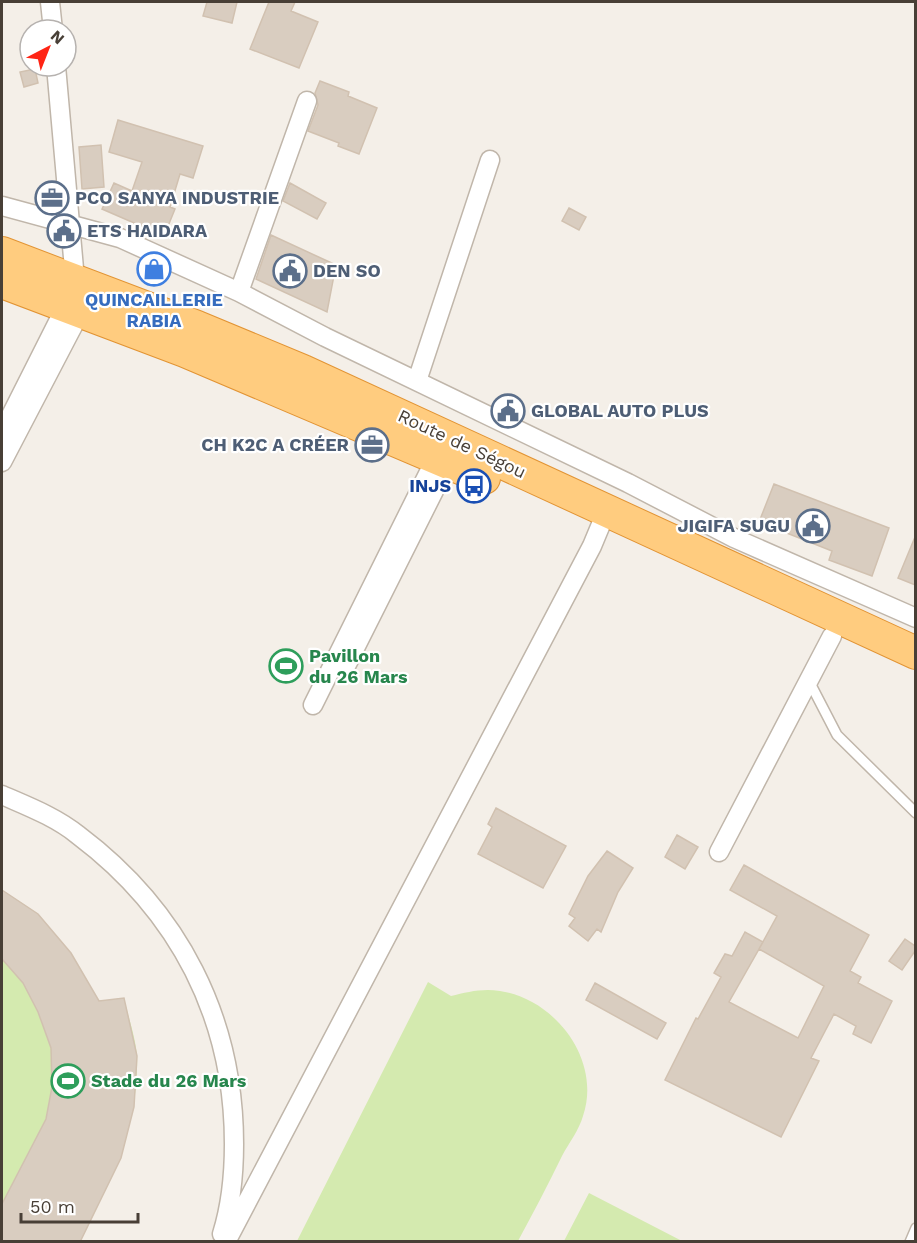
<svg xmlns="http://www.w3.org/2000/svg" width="917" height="1243" font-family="'Work Sans',sans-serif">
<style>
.garden{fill:#d4eaaf}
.building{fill:#d9cdc0;stroke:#d1c1b0;stroke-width:1.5}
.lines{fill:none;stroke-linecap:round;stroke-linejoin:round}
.service-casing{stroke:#c0b6aa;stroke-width:12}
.minor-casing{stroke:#c0b6aa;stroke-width:21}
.trunk-casing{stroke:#e29434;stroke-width:34}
.service{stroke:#fff;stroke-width:9}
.minor{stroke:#fff;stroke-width:18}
.trunk{stroke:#ffcc7f;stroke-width:32}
.labels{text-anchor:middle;stroke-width:4.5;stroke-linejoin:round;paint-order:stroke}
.service-label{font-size:18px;font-weight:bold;fill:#4e5e75;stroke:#fff;text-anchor:start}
.shop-label{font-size:18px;font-weight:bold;fill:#366cbe;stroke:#fff}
.street-label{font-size:18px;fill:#483f36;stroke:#fff}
.transit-label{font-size:18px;font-weight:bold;fill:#164399;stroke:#fff;text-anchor:end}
.leisure-label{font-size:18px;font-weight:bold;fill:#27864d;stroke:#fff;text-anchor:start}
</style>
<rect width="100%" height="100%" fill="#f4efe8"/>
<path class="garden" d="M2,890L38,914L99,1001L124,998C128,1017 136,1038 137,1057C139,1125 110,1183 80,1241H2Z
M428,982L451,996C467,992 483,988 500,991C555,999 602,1060 583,1116C579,1130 569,1143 562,1156C548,1185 533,1213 518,1241H297Z
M589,1193L682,1241H564Z"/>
<path class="building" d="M207,2H237L232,23L203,16Z
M269,2H295L291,11L318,22L299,68L250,49Z
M35,69L38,83L24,87L20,72Z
M320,81L349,92L348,96L377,108L359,154L338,146L339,143L308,131L318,105L315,93Z
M118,120L203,146L193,178L180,174L170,207L175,209L164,236L102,209L114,183L132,191L142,162L109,152Z
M101,145L104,187L82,189L79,147Z
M290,183L326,203L317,219L283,201Z
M569,208L586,217L579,230L562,221Z
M271,235L336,265L327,312L256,279Z
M774,484L889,528L872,576L829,560L832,551L759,522Z
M915,537V585L898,578Z
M496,808L566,846L543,888L478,854L492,827L488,824Z
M677,835L698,847L685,869L665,857Z
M607,851L633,868L618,892L601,932L597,929L588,941L569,926L575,918L569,914L588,876Z
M744,865L869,935L850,971L861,977L858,983L892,1001L871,1043L853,1034L856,1026L834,1014L811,1058L819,1061L781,1137L665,1080L696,1018L698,1019L721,977L714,973L725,954L732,956L745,932L763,942L729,1002L798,1038L824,986L759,949L777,916L730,890Z
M2,890L38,914L71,953L99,1001L124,998L137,1056L134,1107L121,1158L80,1242H2V1204L46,1119L52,1087L51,1048L38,1012L23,983L2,959Z
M905,939L915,946V951L902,970L889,961Z
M595,983L666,1023L657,1039L586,1000Z"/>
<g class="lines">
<defs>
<path id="service" d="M809,681L837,735L916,813
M910,1242L916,1228"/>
<path id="minor" d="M50,2L53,30
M2,206L120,238L239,292L325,337L628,483L734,538L916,618
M239,292L307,101
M417,381L490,160
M2,433L66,306L75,280L56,66
M2,462L85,303
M346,666L452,455
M313,705L439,452
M2,795C27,806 56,817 78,835C179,911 234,1018 234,1144C234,1175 231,1205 222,1234
M719,852L832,636
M226,1242L592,546L607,510"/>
<path id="trunk" d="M2,253L197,327L303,371L916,653
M2,282L185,351L484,478"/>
</defs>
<use href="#service" class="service-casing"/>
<use href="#minor" class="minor-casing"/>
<use href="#trunk" class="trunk-casing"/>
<use href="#service" class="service"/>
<use href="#minor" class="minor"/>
<use href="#trunk" class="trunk"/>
</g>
<defs>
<symbol id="office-ring" viewBox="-11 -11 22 22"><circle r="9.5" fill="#fff" stroke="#5c6f8a" stroke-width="1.5"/><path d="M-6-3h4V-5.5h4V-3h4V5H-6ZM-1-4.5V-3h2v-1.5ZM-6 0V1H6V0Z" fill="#5c6f8a"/></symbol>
<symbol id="civic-ring" viewBox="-11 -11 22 22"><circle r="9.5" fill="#fff" stroke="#5c6f8a" stroke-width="1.5"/><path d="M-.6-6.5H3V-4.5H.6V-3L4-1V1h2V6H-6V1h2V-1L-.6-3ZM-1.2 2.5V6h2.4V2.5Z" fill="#5c6f8a"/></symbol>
<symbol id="shop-ring" viewBox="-11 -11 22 22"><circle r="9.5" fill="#fff" stroke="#3f7fe0" stroke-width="1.5"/><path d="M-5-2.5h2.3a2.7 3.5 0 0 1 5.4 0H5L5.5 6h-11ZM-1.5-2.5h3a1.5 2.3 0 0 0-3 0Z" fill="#3f7fe0"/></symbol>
<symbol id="bus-ring" viewBox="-11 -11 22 22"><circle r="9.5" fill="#fff" stroke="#1a4fb4" stroke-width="1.5"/><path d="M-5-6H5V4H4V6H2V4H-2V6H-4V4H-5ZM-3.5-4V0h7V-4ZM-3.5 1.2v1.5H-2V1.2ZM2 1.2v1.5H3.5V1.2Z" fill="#1a4fb4"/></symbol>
<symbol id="stadium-ring" viewBox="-11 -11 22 22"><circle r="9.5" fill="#fff" stroke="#2e9e5b" stroke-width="1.5"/><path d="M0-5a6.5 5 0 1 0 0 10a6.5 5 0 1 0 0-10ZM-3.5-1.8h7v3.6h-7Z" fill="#2e9e5b"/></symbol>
</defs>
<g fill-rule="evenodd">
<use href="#office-ring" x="33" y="179" width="38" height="38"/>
<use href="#civic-ring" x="45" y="212" width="38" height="38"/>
<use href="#shop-ring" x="135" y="250" width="38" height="38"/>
<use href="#civic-ring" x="271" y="252" width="38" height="38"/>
<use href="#civic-ring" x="489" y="392" width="38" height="38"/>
<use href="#office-ring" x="353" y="426" width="38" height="38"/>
<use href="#bus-ring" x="455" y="467" width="38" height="38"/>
<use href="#civic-ring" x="794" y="507" width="38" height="38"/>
<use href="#stadium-ring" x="267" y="647" width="38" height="38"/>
<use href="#stadium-ring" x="49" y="1062" width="38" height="38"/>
</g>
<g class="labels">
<g class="service-label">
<text x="75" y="204">PCO SANYA INDUSTRIE</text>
<text x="87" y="237">ETS HAIDARA</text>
<text x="313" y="277">DEN SO</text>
<text x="531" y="417">GLOBAL AUTO PLUS</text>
<text x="349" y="451" text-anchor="end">CH K2C A CRÉER</text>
<text x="790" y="532" text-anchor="end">JIGIFA SUGU</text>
</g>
<g class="shop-label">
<text x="154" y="306">QUINCAILLERIE<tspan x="154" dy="21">RABIA</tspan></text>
</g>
<g class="street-label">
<text transform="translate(462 444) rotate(25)" y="6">Route de Ségou</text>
</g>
<g class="transit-label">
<text x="451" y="492">INJS</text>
</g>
<g class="leisure-label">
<text x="309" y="662">Pavillon<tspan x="309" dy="21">du 26 Mars</tspan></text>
<text x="91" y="1087">Stade du 26 Mars</text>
</g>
</g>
<rect width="917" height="1243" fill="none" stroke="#483f36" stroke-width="6"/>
<g transform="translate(48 48) rotate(42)"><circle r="28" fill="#ffffff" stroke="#b6b2af" stroke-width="1.5"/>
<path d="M0-4.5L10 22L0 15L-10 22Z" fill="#ff2414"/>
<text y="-9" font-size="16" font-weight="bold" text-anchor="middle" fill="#483f36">N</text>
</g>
<path d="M21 1213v9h117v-9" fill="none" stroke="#483f36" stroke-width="3"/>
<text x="30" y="1213" font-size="18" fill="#483f36" stroke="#ffffff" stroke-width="4.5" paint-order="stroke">50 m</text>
</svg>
